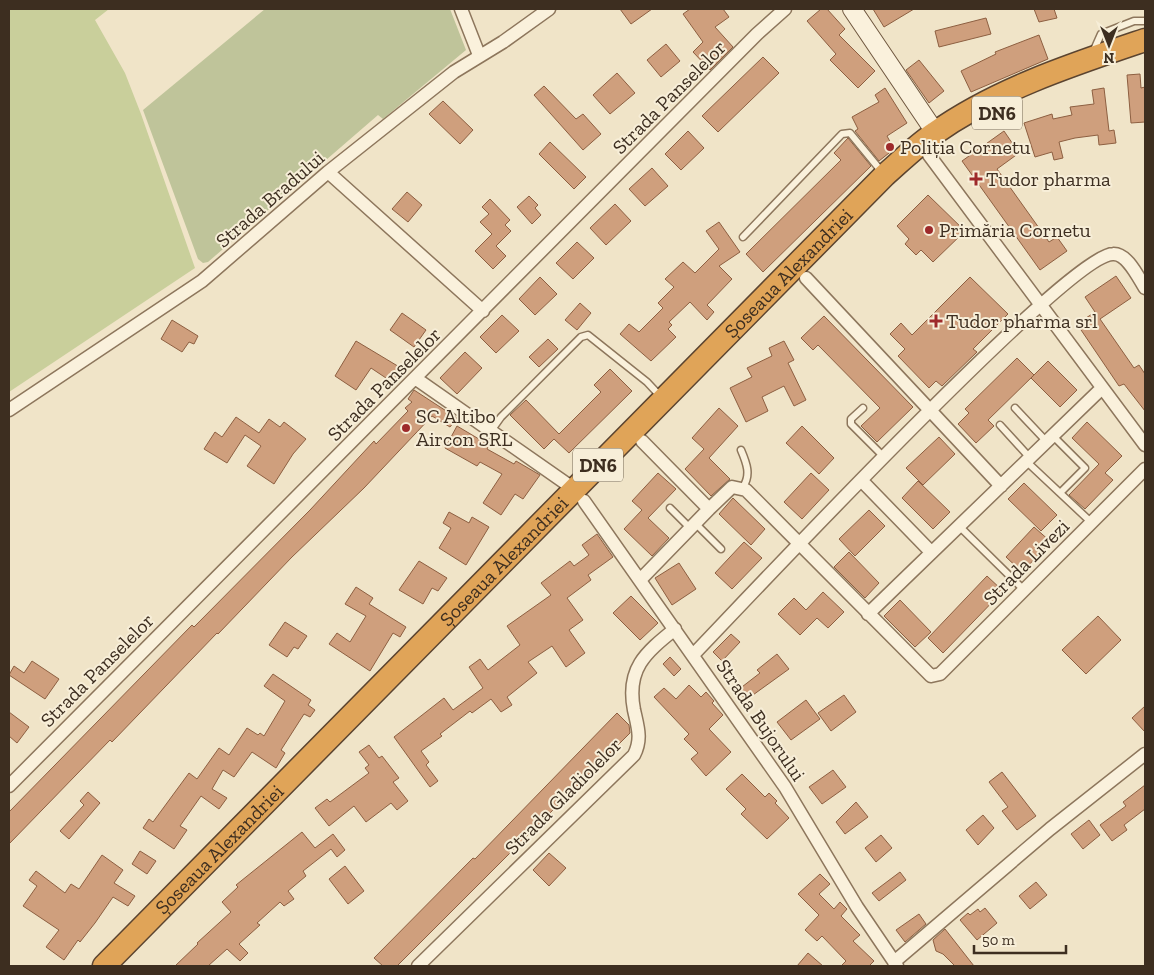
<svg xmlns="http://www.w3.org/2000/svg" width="1154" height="975" font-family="'Zilla Slab',serif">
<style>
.green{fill:#c9cf9b}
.cemetery{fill:#bfc49a}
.building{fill:#cf9f7d;stroke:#8d5f41}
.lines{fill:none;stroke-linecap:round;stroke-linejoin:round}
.lane-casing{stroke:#8d765c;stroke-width:9}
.street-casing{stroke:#8d765c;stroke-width:15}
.secondary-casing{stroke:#6f573f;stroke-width:20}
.highway-casing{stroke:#5b4430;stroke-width:25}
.lane{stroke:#faf1dc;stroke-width:6}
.street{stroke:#faf1dc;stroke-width:12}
.secondary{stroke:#faf1dc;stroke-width:18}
.highway{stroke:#e0a458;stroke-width:22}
.poi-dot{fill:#9e2a2b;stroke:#f7eed8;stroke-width:2}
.labels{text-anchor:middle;stroke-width:4;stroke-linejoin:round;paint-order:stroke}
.shield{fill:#f7eed8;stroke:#756857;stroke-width:1}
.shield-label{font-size:19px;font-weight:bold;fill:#3d2e20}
.street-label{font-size:20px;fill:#3d2e20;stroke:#f7eed8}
.poi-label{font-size:20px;fill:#3d2e20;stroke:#f7eed8;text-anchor:start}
</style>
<rect width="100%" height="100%" fill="#f0e4c8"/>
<path class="green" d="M9,9H109L95,20L125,73L141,114L195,268L9,392Z"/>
<path class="cemetery" d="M265,9H450L466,50L383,119L378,115L208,262L203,263L198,259L143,110Z"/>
<path class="building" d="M620,9H652L631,24Z
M690,9H723L729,17L715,27L733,47L710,70L693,52L703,42L683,14Z
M821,9H827L845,29L839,35L875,71L858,88L830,60L836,54L807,21Z
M873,9H914L884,27Z
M1034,9H1054L1057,18L1039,22Z
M986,18L991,34L939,47L935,31Z
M1039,35L1048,59L971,92L961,71L996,54L995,52Z
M666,44L680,61L661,77L647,60Z
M763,57L779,73L718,132L702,116Z
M919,60L944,91L929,103L906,70Z
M617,73L635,93L610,114L593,95Z
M1140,74L1141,88L1145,87V122L1131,123L1127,75Z
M544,86L576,119L583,114L601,134L583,150L534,95Z
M885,88L907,123L887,136L894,149L879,161L855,131L858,129L852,117L879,102L875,95Z
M1104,88L1109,131L1114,130L1116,143L1099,145L1098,135L1075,138L1059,142L1063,158L1054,160L1052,152L1035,157L1024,123L1052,114L1053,119L1072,115L1070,107L1094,104L1092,90Z
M443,101L473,130L460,144L429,114Z
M688,131L704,148L681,170L665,154Z
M1004,131L1019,153L997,169L1049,242L1057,237L1067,251L1040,270L962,161Z
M848,138L871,166L763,272L746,254L841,160L834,153Z
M550,142L586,177L574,189L539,154Z
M652,168L668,186L645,206L629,189Z
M407,192L422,205L408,222L392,209Z
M928,195L965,231L933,262L921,250L916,255L905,244L909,239L897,226Z
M529,196L538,205L535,208L541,215L532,224L517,207Z
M490,199L510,220L505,225L511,231L496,246L506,256L493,269L475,251L492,234L480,222L489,214L482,207Z
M615,204L631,221L606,245L590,228Z
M719,222L740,252L719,266L732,279L707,305L714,312L707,320L690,302L669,322L672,325L668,329L676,337L651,361L620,334L629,324L639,332L663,308L658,303L674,287L665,279L683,262L695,273L719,249L706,231Z
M577,242L594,258L573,279L556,263Z
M1116,276L1131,298L1100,319L1134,368L1139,365L1145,374V411L1124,384L1119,386L1077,324L1095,312L1085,297Z
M540,277L557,294L535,315L519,299Z
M970,277L1008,314L973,349L977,352L942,386L936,381L929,388L898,356L905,349L890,334L901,323L912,335Z
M580,303L591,313L577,330L565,320Z
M402,313L426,330L414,347L390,330Z
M502,315L519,331L496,353L480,337Z
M824,316L913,407L877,442L861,426L880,408L818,345L813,350L801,338Z
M172,320L198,336L194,344L189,342L182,352L161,339Z
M548,339L558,349L539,367L529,357Z
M356,341L401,368L392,382L371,368L356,390L335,376Z
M784,341L794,360L788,363L806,400L794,406L784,386L762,397L768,411L746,422L730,388L752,377L747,368L772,356L769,348Z
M465,352L482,368L457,394L440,378Z
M1017,358L1034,375L988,420L994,426L976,443L958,424L969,413L965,409Z
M1048,361L1077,390L1060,407L1031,378Z
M610,369L632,391L569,453L554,439L544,449L510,415L526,400L559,434L601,392L594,385Z
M414,390L457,418L450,427L432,416L364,488L292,557L218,634L217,633L112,742L110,740L9,844V812L192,625L194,627L310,510L374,441L376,444L408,411L405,408L412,402L408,399Z
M719,408L738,426L709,458L730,479L711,496L685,469L704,449L692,438Z
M236,417L259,433L269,419L280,427L284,422L306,439L293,454L274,484L247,466L261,446L245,435L227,463L204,449L215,432L222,437Z
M1087,422L1122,456L1105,473L1113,480L1085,509L1069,495L1099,464L1072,438Z
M457,426L489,445L487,449L514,464L516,461L540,475L523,499L515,494L501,515L483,503L502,474L480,462L477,466L445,448Z
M802,426L834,458L819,474L786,443Z
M939,437L955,454L923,485L906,468Z
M658,473L676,489L648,518L669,538L652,556L624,529L642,510L632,501Z
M811,473L829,490L802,519L784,502Z
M918,481L950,512L933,529L902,498Z
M1024,483L1057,515L1041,531L1008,499Z
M733,498L765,529L751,545L719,514Z
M869,510L885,526L855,556L839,539Z
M449,512L469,523L472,517L489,527L466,565L439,548L451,528L443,523Z
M1034,527L1051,542L1022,572L1006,557Z
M597,534L613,557L588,575L591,580L567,598L583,620L569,630L585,653L566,667L552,646L528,662L537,673L507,697L512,705L501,712L491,699L472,713L470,711L440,734L442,736L421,751L429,762L426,765L438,781L430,787L394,737L444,698L453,710L483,688L469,667L480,659L488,670L520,645L507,626L551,595L541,583L570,561L574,566L589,555L582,545Z
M744,542L762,558L732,589L715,573Z
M849,552L879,583L865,598L834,567Z
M419,561L447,578L438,591L432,588L423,604L399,590Z
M679,563L696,589L672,605L655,578Z
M987,576L1003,591L943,653L928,638Z
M356,587L373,598L369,604L406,627L400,637L393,633L370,671L329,644L337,633L350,642L366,616L345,604Z
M823,592L844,612L828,628L817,618L800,635L778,614L794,598L806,610Z
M631,596L658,623L640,640L613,613Z
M900,600L931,632L915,647L884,616Z
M1098,616L1121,640L1086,674L1062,650Z
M285,622L307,636L298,649L294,647L287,657L269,645Z
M731,634L740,642L722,661L713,652Z
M777,654L789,669L746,700L738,690L760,673L757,670Z
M670,657L681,669L674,676L663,664Z
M32,661L59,679L45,699L9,675L14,666L24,673Z
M273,674L311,700L308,705L315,710L310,717L304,714L281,750L285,753L276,768L252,752L234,777L223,770L212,789L227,798L219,809L201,796L180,826L187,830L174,849L143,828L149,819L153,822L189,773L197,779L219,748L229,755L247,728L258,735L260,733L264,736L285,701L264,686Z
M689,685L701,697L706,692L714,701L712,703L723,715L709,729L731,752L706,776L691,759L698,753L684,739L689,734L654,697L664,688L676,699Z
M844,695L856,712L831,731L818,713Z
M806,700L820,719L791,740L777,722Z
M1145,706V732L1132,718Z
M9,712L29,727L17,743L9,736Z
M617,713L629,725L630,733L397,966H383L374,958L473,858L475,859Z
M369,745L379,758L382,756L399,778L393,782L408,801L397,810L391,803L366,822L354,806L329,826L315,808L327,799L330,802L369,773L365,768L369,765L359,752Z
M833,770L846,787L822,804L809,787Z
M1002,772L1036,816L1017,830L1002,811L1008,807L989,782Z
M742,774L765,797L769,793L777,801L775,803L789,818L767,839L741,814L746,809L726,789Z
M1145,785V809L1124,825L1127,830L1112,841L1100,825L1126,806L1123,802Z
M88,792L100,803L69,839L60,831L84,805L80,801Z
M856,802L868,817L845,834L836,822Z
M983,815L994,828L978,845L966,830Z
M1089,820L1100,835L1083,849L1071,834Z
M302,832L315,848L333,834L345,850L337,857L331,849L303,871L306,876L288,891L294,899L284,906L280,902L257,923L260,925L239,944L248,953L240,961L227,949L208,966H175L198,944L197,943L231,912L222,902L238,887L236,885Z
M881,835L892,848L876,862L865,848Z
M140,851L156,861L147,874L132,864Z
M549,853L566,868L549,886L533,870Z
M102,855L123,870L114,883L135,896L128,906L113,897L95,923L80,942L78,940L64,960L46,947L59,930L23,906L37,886L29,880L36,871L65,893L71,884L79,889Z
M345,866L364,891L348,904L329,879Z
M900,872L906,880L879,901L872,893Z
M820,874L830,884L819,894L834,909L840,902L847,909L841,916L860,935L853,941L874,961L869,966H841L846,961L822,936L817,941L805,930L819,915L798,894Z
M1036,882L1047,895L1030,909L1019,896Z
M985,908L997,923L977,940L960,920L968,913L970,915L978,909L980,912Z
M919,914L926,924L905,942L896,930Z
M945,929L974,966H955L943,954L936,951L933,940Z
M808,953L823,966H797Z"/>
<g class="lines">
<defs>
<path id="lane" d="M1093,52L1101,34L1134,21H1145
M743,237L842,134L850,133L882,172
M863,408L851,419V424L884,457
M1015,408L1047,442
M1000,425L1031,459
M491,431L501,417L581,337L588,335L647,382L661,397
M1053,436L1085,468L1061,492
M741,450C747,464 751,475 743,487
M1027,462L1092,523
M670,508L690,528
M695,523L721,549
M959,526L1024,590"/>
<path id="street" d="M461,9L479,55
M929,155L1145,445
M328,172L483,311
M806,278L1001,486
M415,378L574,489
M9,410L202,281L328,172L454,72L503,42L549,9
M861,480L931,552
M584,501L785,787L857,907L897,966
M709,509L732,487L746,490L931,676L940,674L1145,469
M641,579L709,509L642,441
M868,614L1101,389
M693,655C744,602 1069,254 1113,254C1127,253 1138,277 1145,288
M9,786L757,34L785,9
M894,962L1050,829L1145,754
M418,966L634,755C642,739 638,728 634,710C626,669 645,653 675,629"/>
<path id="secondary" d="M852,9L935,132"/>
<g id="highway">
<path id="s1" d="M104,966L885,175C901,161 917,145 935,133C997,89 1074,64 1145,40"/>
</g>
</defs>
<use href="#lane" class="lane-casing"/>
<use href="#street" class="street-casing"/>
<use href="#secondary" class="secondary-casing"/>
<use href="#highway" class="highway-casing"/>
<use href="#lane" class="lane"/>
<use href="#street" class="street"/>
<use href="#secondary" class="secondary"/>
<use href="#highway" class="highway"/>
</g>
<g class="poi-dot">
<circle cx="890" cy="147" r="5"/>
<path d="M973.5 171.5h5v5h5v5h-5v5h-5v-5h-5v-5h5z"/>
<circle cx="929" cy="230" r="5"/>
<path d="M933.5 313.5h5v5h5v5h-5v5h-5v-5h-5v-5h5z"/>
<circle cx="406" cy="428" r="5"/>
</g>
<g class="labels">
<g class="shield">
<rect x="972" y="96.5" width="50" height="33" rx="4"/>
<rect x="573" y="448.5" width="50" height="33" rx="4"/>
</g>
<g class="shield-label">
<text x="997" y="120">DN6</text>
<text x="598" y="472">DN6</text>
</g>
<g class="street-label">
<text transform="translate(669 97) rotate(-45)" y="7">Strada Panselelor</text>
<text transform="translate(270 199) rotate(-41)" y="7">Strada Bradului</text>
<text dy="7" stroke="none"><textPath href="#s1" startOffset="974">Șoseaua Alexandriei</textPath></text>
<text transform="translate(384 384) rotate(-45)" y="7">Strada Panselelor</text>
<text dy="7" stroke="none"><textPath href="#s1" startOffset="569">Șoseaua Alexandriei</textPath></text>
<text transform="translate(1026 562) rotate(-45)" y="7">Strada Livezi</text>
<text transform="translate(97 670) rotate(-45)" y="7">Strada Panselelor</text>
<text transform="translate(761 720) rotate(56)" y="7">Strada Bujorului</text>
<text transform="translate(563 796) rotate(-45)" y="7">Strada Gladiolelor</text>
<text dy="7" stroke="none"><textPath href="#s1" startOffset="164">Șoseaua Alexandriei</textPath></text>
</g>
<g class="poi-label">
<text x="900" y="154">Poliția Cornetu</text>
<text x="986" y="186">Tudor pharma</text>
<text x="939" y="237">Primăria Cornetu</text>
<text x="946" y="328">Tudor pharma srl</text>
<text x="416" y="423">SC Altibo<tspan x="416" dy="23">Aircon SRL</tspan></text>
</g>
</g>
<rect width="1154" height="975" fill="none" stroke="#3d2e20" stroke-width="20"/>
<g transform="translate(1109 45) rotate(180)" stroke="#f7eed8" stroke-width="4" paint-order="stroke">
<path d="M0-4L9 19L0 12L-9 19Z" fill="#3d2e20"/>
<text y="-8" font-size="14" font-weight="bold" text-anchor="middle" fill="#3d2e20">N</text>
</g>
<path d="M974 945v8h92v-8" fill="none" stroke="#3d2e20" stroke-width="2.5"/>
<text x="982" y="945" font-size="15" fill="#3d2e20" stroke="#f7eed8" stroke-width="4" paint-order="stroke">50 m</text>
</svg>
